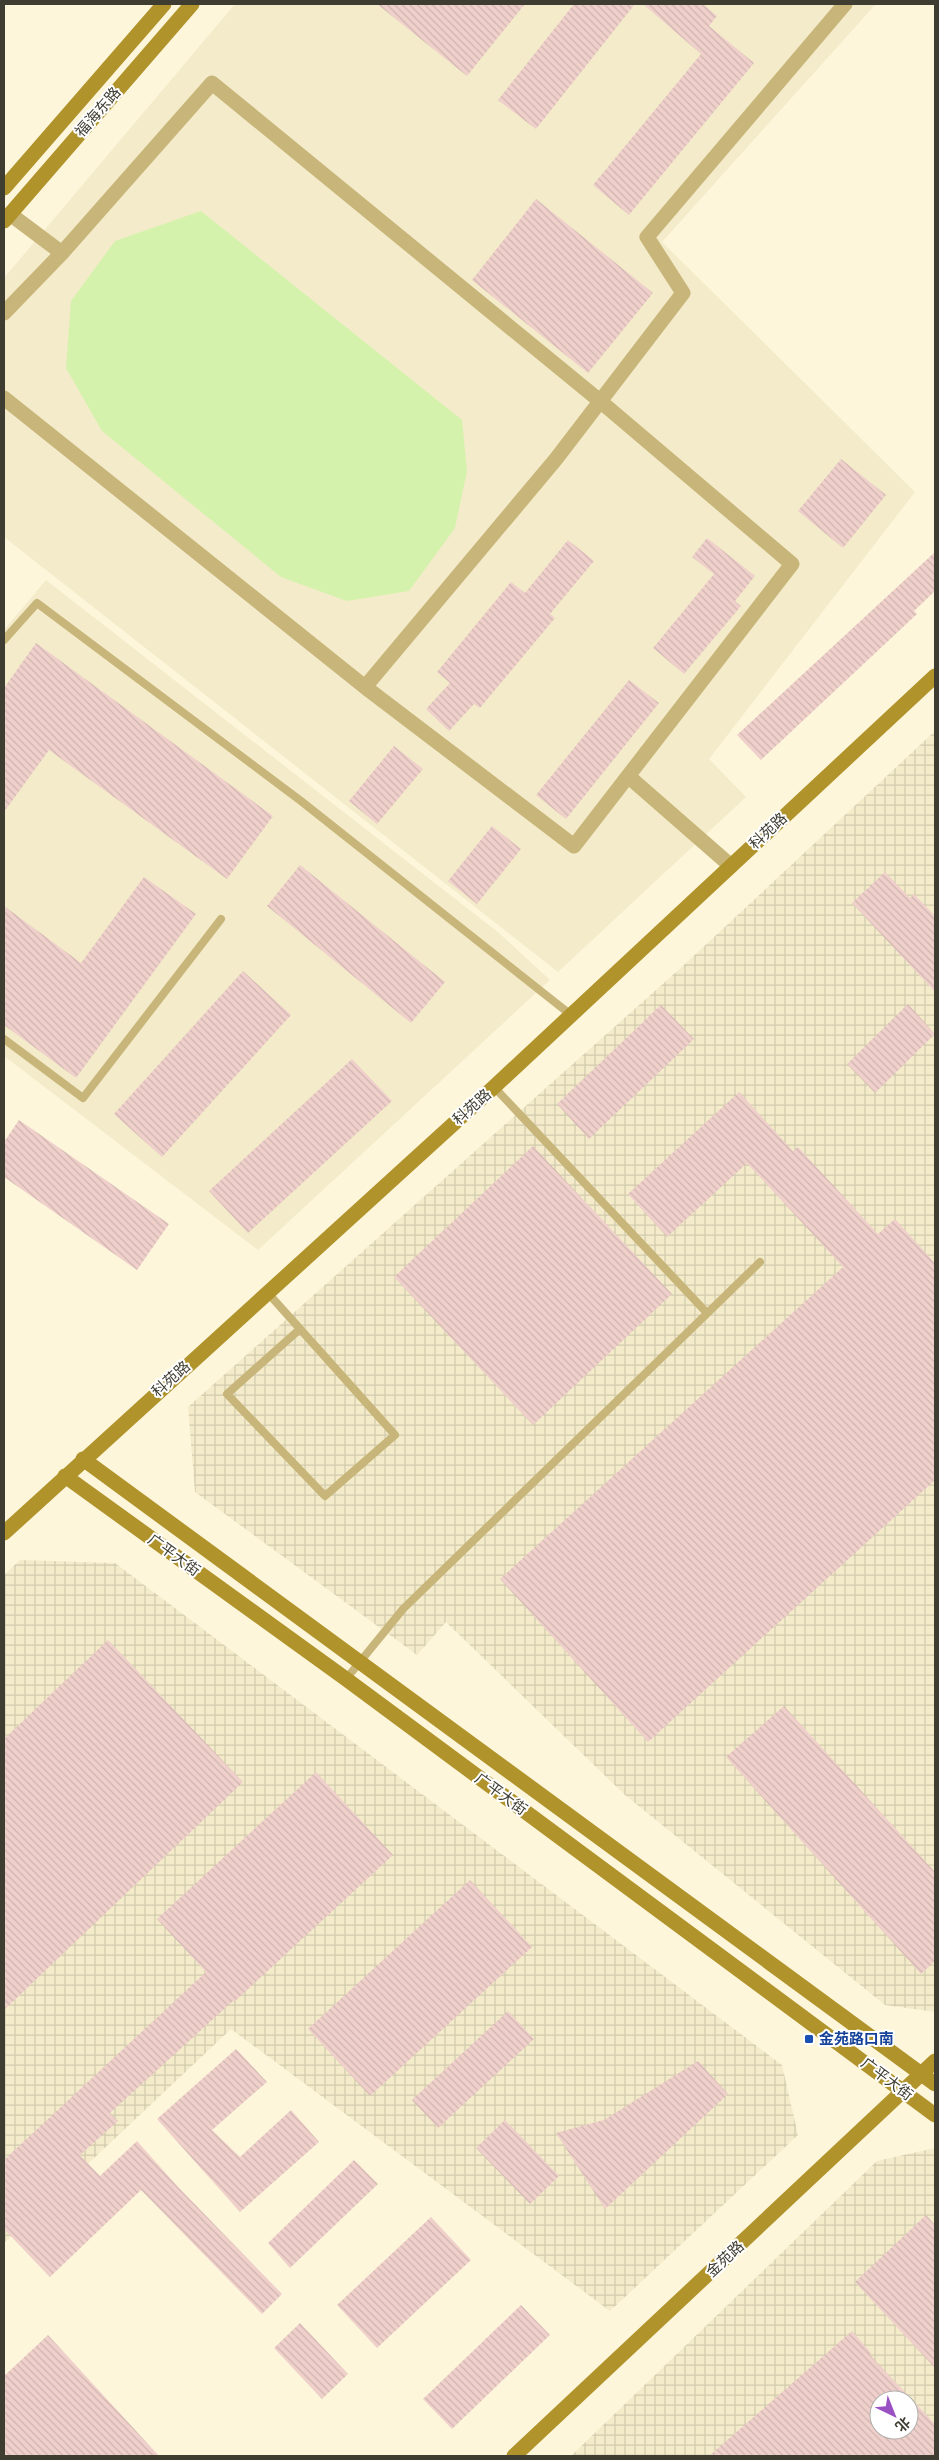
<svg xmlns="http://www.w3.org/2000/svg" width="939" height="2460" font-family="'Nunito Sans','Noto Sans SC',sans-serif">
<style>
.built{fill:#f3ebc9}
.industrial{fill:url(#industrial-grid);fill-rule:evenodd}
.park{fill:#d5f2ad}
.building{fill:url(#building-back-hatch);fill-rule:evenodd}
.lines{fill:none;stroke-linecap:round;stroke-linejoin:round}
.lane{stroke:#c8b579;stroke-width:8}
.street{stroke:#c8b579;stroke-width:15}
.secondary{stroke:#b1932b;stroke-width:15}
.transit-dot{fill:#1a4fb4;stroke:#fff;stroke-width:2}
.labels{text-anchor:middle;stroke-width:4;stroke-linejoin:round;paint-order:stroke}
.street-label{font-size:15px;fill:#3f3d32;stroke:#fff}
.transit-label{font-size:15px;font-weight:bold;fill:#164399;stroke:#fff;text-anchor:start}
</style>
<defs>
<pattern id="industrial-grid" width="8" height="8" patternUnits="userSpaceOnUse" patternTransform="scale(1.25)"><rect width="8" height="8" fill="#f3ebc9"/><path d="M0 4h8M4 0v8" fill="none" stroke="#d1caad"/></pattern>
<pattern id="building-back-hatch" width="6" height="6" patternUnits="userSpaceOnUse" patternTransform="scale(1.25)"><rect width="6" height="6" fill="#f0d0cb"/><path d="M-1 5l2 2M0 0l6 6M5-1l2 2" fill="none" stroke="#cfb4af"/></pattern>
</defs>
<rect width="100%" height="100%" fill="#fdf6db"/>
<path class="built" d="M235,4H876L662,242L915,492L709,759L746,797L558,972L4,537V278Z
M46,580L499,933L550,980L258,1250L4,1056V630Z"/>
<path class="industrial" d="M935,731V2012L885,2005L625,1795L446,1622L417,1655L195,1492L188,1407L684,965Z
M20,1560L115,1563L782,2065L798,2135L610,2311L231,2029L4,2243V1575Z
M935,2148V2456H571L877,2161ZM879,2400H909V2430H879Z"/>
<path class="park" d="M201,211L462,420L467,471L455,528L409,591L347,601L281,577L102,431L66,368L71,301L115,241Z"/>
<path class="building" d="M377,4H525L467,76Z
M574,4H635L536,129L498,100Z
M643,4H703L717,16L709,26L754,63L629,215L593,185L701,54Z
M536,199L653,293L588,373L472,280Z
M841,459L886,495L843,548L798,511Z
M707,538L755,576L735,601L741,606L684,674L653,648L714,574L692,557Z
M568,540L594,561L550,614L555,618L480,708L474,704L449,731L426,709L450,683L437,672L511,582L525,593Z
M935,552V591L914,611L917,614L761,760L737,735Z
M36,643L273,816L227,879L49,750L4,812V688Z
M629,680L659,703L566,819L536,795Z
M394,746L423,769L377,824L349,801Z
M492,826L521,849L477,904L448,881Z
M300,865L445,982L411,1023L267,906Z
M885,872L910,898L914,894L935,916V992L852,903Z
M144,877L196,914L76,1078L4,1025V906L81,963Z
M243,971L291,1015L162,1157L114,1114Z
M908,1004L935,1034L875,1093L847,1064Z
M661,1005L694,1039L589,1139L557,1104Z
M352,1059L392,1101L248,1233L209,1191Z
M739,1092L793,1151L798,1147L878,1234L895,1219L935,1263V1480L648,1742L500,1579L843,1267L747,1163L667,1237L628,1194Z
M19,1120L169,1224L137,1270L4,1177V1142Z
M533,1146L672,1294L533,1425L394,1277Z
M108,1640L243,1782L4,2010V1739Z
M784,1706L935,1872V1961L921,1974L726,1757Z
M316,1772L393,1855L234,2002L233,2001L110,2113L118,2121L80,2155L100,2176L137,2141L178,2187L282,2294L262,2314L141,2190L50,2277L4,2229V2160L206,1972L157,1919Z
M470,1880L532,1947L370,2096L308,2029Z
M508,2011L534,2039L438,2128L412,2100Z
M236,2049L267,2082L212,2130L240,2157L291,2110L319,2142L240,2212L157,2119Z
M698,2061L728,2094L605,2209L556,2133L604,2120Z
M505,2120L559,2176L530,2204L476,2148Z
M354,2160L378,2184L290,2268L268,2243Z
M926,2215L935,2225V2368L855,2282Z
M431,2217L471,2260L377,2348L337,2305Z
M521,2305L550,2335L452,2429L423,2399Z
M300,2323L348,2374L322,2399L274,2348Z
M852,2331L871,2353L870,2355L935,2424V2456H709ZM879,2400H909V2430H879Z
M48,2335L159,2456H4V2376Z"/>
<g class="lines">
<path class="lane" d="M4,640L37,603L301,801L571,1015
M4,1039L83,1098L221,919
M494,1087L707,1313
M267,1292L395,1435L325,1496L227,1394L300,1329
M346,1679L403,1609L760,1262"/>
<path class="street" d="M10,214L62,253
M4,313L62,253L212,83L600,401L792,564L574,846L365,687L4,398
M365,687L556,459L683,293L647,237L845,4
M628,776L731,866"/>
<path class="secondary" d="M4,188L164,4
M4,221L192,4
M83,1459L935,2084
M65,1476L346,1679L935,2115
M4,1533L494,1087L935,676
M514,2456L935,2061"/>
</g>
<rect class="transit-dot" x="804" y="2034" width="10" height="10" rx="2.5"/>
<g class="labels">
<g class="street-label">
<text transform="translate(98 112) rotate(-49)" y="5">福海东路</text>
<text transform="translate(768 831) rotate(-43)" y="5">科苑路</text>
<text transform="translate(472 1107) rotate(-42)" y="5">科苑路</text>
<text transform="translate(171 1379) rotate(-42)" y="5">科苑路</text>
<text transform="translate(174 1555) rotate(36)" y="5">广平大街</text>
<text transform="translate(501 1794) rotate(36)" y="5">广平大街</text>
<text transform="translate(887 2079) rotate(37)" y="5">广平大街</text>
<text transform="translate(725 2259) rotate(-43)" y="5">金苑路</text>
</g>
<g class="transit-label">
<text x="819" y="2044">金苑路口南</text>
</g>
</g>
<rect width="939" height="2460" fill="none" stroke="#3f3d32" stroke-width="10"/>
<g transform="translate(894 2415) rotate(137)"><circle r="24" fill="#ffffff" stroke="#b2b1ad"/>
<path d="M0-4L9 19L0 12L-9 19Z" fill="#9a51c3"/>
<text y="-8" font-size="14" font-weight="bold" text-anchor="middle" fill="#3f3d32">北</text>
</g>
</svg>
